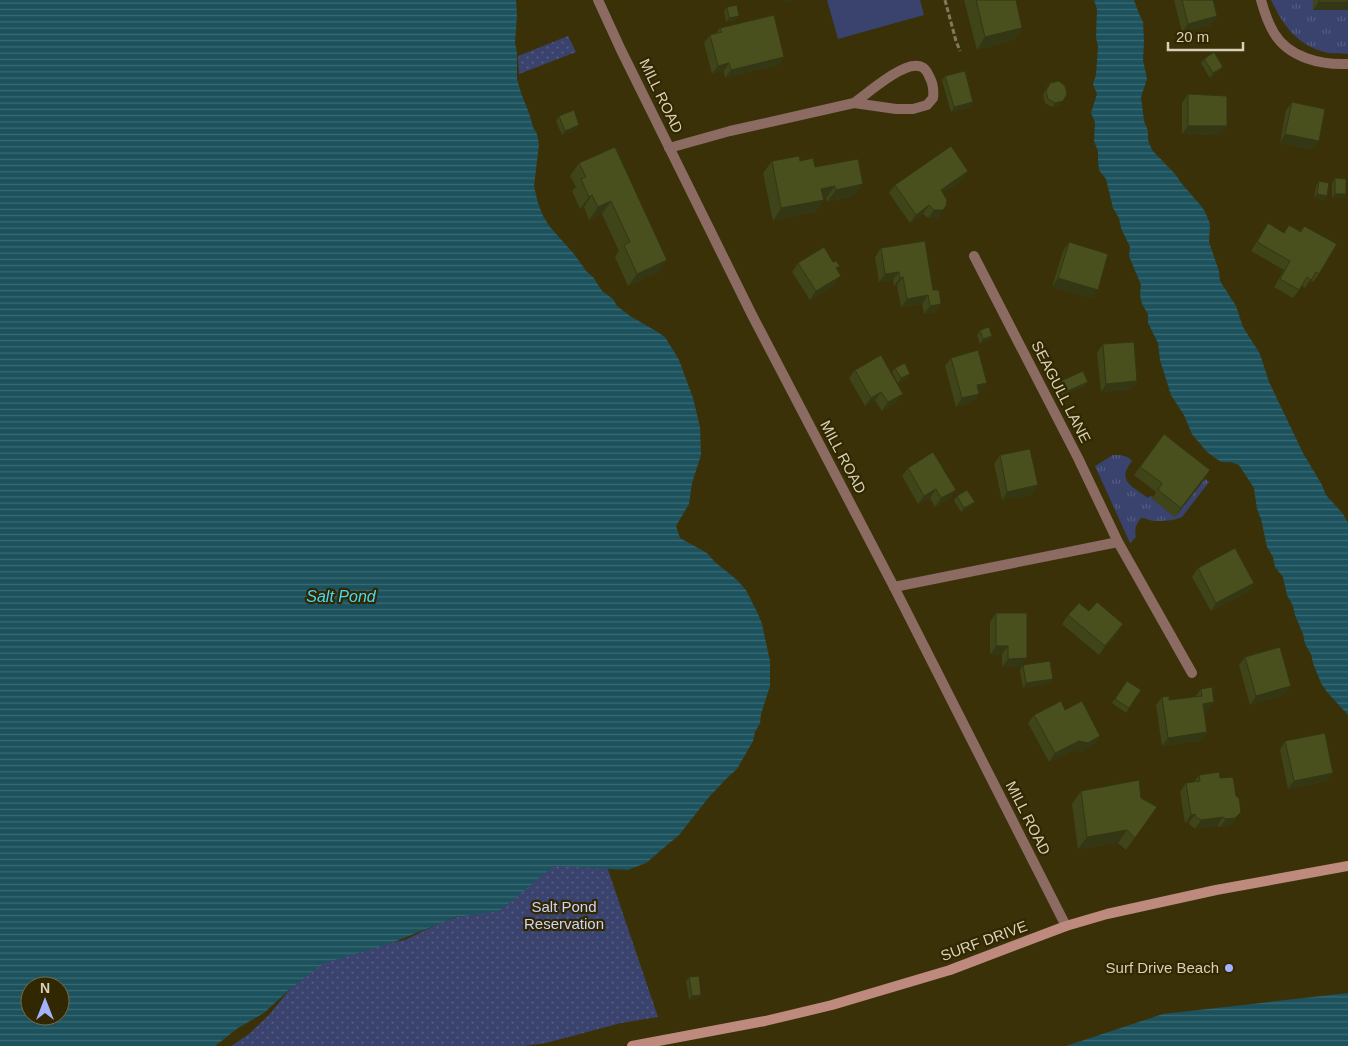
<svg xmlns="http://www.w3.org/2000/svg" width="1348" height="1046" font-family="Arial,sans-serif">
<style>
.grass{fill:url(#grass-tufts)}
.park{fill:url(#park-dots)}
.garden{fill:#3a426e}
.water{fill:url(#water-rules);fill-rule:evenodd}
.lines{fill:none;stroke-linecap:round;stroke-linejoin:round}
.path{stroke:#827958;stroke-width:3;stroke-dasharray:5 2.5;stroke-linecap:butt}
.minor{stroke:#8b6b62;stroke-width:10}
.tertiary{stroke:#8b6b62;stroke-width:10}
.secondary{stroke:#bd8a7d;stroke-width:10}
.wall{fill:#3f4419}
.shaded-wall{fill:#333714}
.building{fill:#494f1d;stroke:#333714}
.poi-dot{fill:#a3b2fd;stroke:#312700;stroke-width:2}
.labels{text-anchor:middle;stroke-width:4.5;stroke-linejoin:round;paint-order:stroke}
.street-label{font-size:15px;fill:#d8d1b7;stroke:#312700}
.park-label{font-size:15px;fill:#ccd5f9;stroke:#312700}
.poi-label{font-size:15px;fill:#d8d1b7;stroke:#312700;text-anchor:end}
.water-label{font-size:16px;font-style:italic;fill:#48d9f8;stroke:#312700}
</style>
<defs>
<pattern id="grass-tufts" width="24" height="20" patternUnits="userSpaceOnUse" patternTransform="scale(1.25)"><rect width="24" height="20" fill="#3a426e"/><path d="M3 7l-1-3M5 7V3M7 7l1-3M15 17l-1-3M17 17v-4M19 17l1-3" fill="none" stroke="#565c80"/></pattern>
<pattern id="park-dots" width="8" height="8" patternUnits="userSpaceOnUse" patternTransform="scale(1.25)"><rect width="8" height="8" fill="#3a426e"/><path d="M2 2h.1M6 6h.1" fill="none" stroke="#565c80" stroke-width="1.8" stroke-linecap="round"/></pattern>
<pattern id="water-rules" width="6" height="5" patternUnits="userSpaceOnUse" patternTransform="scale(1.25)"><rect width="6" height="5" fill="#1c525d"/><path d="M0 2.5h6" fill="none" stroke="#3c6a72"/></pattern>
</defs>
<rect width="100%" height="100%" fill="#3b3109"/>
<path class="grass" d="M1271,0H1348V54C1340,53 1331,54 1324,52C1296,44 1283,25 1271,0Z
M1113,455C1120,455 1127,455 1132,461C1116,481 1132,486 1148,498L1150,496L1153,497L1152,499L1205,479L1209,482L1182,517C1174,521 1162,521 1153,521C1148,520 1146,518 1141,518C1136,524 1134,529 1136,537L1130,543L1095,466Z"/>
<path class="park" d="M568,36L576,52L519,74L518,56Z
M601,849L658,1017L621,1023L546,1043L524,1046H231L249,1034L269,1015L290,989L297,978L313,966L377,945L405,940L442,922L458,917L474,910L517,875Z"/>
<path class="garden" d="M827,0H920L924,15L838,39Z"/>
<path class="water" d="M0,0H516L517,15L515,43L517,53V79L521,93L529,113L533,127L537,134L539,144L538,153L534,186L538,203L543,216L550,227L574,254L587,272L593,277L602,291L613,299L617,306L630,316L656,331L665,337L679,360L693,398L700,427L701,455L692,483L689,504L676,526L680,538L707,553L715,562L737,580L746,590L758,614L762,624L770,661V686L761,714L760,723L755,732L753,741L737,769L727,778L709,797L679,835L646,863L628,870L554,866L499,911L456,917L389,944L324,963L290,989L264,1013L238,1028L215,1046H0ZM30,986H60V1016H30Z
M1094,0H1134L1139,14L1143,22L1144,41L1143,60L1147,79L1141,97L1144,121L1148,131V140L1152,150L1176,175L1182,184L1202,207L1206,214L1210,224L1209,242L1219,271L1220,281L1236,306L1243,327L1260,354L1269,382L1303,453L1322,485L1326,495L1343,514L1348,523V715L1327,692L1321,683L1313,663L1311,654L1305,644L1303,634L1295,615L1293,606L1287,595L1283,577L1275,567L1273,557L1267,547L1261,519L1257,509L1254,488L1239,465L1230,462H1221L1207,452L1192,434L1184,415L1171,395L1160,360L1158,343L1148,323V314L1142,304L1140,295L1141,285L1129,256L1130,247L1121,228L1119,218L1113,208L1106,179L1099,170L1098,160V151L1094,141L1095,122L1091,113L1097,94L1093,84L1096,75L1098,47L1096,37L1097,9Z
M1348,993V1046H1066L1163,1014Z"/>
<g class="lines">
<path class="path" d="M945,0L956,41L960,51"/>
<path class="minor" d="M1261,0C1264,11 1268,23 1274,33C1289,58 1321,65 1348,64
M669,148L730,131L854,103L896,109H913L927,105L933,98C934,90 933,83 929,76C927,71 923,66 918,66C902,63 868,93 854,103
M974,256L1078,458L1118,542L1192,673
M894,587L1118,542"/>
<path class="tertiary" d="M598,0L621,50L752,315L894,587L1066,926"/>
<path class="secondary" d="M632,1046L765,1021L832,1005L950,970L1066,926L1107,914L1216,890L1348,866"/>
</g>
<path class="wall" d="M964,0H1016L1022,28L1013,40L977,50Z
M1174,0H1213L1217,16L1211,25L1182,32Z
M1313,0H1348V10H1313Z
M727,7L736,20L726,22L724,11Z
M720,28L784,57L778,65L725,78L724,71L712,74L704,43L710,35L716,33Z
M1204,59L1220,71L1210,78L1201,63Z
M945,76L970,107L951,112L942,80Z
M1050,83L1067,94L1060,105L1052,107L1045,103L1043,95L1047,87Z
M1188,94L1221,135L1182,134V103Z
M1292,102L1313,150L1280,143L1286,110Z
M559,116L576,129L562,135L556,121Z
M615,147L658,272L628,286L615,257L619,251L602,214L589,220L584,207L580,209L572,191L576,187L570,176L579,163Z
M772,161H800L815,167L854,196L827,202L826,198L823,199L824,200L815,212L773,221L763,173Z
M968,171L962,180L943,193L940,215L937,218H928L923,214L910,223L889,193L895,185Z
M1335,178L1346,194L1343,198H1332V183Z
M1319,181L1324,200L1314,198L1316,186Z
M1268,223L1284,233L1289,225L1300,231L1304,226L1319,274L1313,282L1310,280L1305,288L1302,286L1293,298L1274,287L1284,270L1251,251Z
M1069,242L1092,298L1052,287L1063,251Z
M881,248L941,304L935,312L924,314L922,304L901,307L897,285L894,286L893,280L879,282L875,257Z
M798,263L837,270L835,285L810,300L792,272Z
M980,330L992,336L989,340L980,344L977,335Z
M1103,344L1131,390L1101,392L1097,353Z
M951,358L981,391L978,392L979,394L973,402L956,407L945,366Z
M895,368L907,378L898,383L892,372Z
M855,370L897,402L882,411L875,400L865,406L849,378Z
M1061,381L1085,386L1062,396L1058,386Z
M1164,434L1205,479L1175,517L1152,499L1156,492L1134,475Z
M1000,455L1038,485L1032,494L1002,500L994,464Z
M908,468L956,490L950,498L935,507L930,498L918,504L902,476Z
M957,496L972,506L961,512L954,501Z
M1198,568L1254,583L1248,592L1211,611L1192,577Z
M996,613L1021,667H1002V654L990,655V622Z
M1068,615L1118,633L1099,655L1062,624Z
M1245,657L1286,694L1250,705L1239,665Z
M1023,665L1053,679L1050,683L1023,688L1020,670Z
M1127,681L1141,690L1126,713L1112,703Z
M1201,689L1208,711H1204L1207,732L1201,741L1162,746L1156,705L1162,697L1169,700L1195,697Z
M1065,710L1100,736L1094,745L1082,752L1073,750L1049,762L1028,723L1034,715Z
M1285,741L1327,781L1288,789L1280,750Z
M1199,775L1220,778L1235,820L1229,826L1220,827L1217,826L1195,829L1190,825L1189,823H1185L1180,792L1186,783L1194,782Z
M1081,791L1141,798L1157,807L1126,850L1118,843L1078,849L1072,804Z
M689,977L698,999L689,1000L686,981Z"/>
<path class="shaded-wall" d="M785,0H793L792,1L782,4Z
M1319,2H1348V10H1313Z
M739,16L736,20L726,22L729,18Z
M1217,16L1211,25L1182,32L1188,24Z
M1022,28L1013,40L977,50L985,37Z
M784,57L778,65L725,78L731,70Z
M729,63L724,71L712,74L718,66Z
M1223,67L1220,71L1210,78L1213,73Z
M1063,101L1060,105L1052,107L1055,103Z
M973,102L970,107L951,112L954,107Z
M579,125L576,129L562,135L565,131Z
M1188,126H1227L1221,135L1182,134Z
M1285,134L1319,141L1313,150L1280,143Z
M968,171L962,180L935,199L941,190Z
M863,184L854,196L827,202L836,190Z
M835,186L826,198L813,201L821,189Z
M1317,194L1327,196L1324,200L1314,198Z
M1335,194H1346L1343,198H1332Z
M592,195L584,207L580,209L589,197Z
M824,200L815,212L773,221L781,208Z
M611,201L602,214L589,220L598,207Z
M929,205L923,214L910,223L916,215Z
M946,206L937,218H928L934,210Z
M667,260L658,272L628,286L637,274Z
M899,272L893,280L879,282L885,274Z
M841,276L835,285L810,300L816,291Z
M903,277L897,285L894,286L900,278Z
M1058,278L1098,290L1092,298L1052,287Z
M928,295L922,304L901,307L907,299Z
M941,304L935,312L924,314L930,306Z
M992,336L989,340L980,344L983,339Z
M910,374L907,378L898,383L901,378Z
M1137,381L1131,390L1101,392L1106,384Z
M1088,382L1085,386L1062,396L1065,392Z
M987,383L981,391L971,394L977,385Z
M881,392L875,400L865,406L871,398Z
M903,394L897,402L882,411L888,402Z
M979,394L973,402L956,407L962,398Z
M1210,470L1205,479L1175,517L1181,508Z
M1038,485L1032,494L1002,500L1007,492Z
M936,489L930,498L918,504L924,496Z
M956,490L950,498L935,507L941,498Z
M975,502L972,506L961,512L964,508Z
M1254,583L1248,592L1211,611L1216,603Z
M1123,624L1118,633L1099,655L1105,646Z
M996,646H1008L1002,654L990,655Z
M1027,658L1021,667H1002L1008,659Z
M1053,679L1050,683L1023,688L1026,683Z
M1291,686L1286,694L1250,705L1256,696Z
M1214,702L1208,711L1197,713L1203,704Z
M1207,732L1201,741L1162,746L1168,738Z
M1100,736L1094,745L1082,752L1073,750L1049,762L1055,753L1079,741Z
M1333,773L1327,781L1288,789L1294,781Z
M1241,812L1235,820L1229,826L1220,827L1226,819Z
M1195,814L1189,823H1185L1191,815Z
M1223,817L1217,826L1195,829L1201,820Z
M1127,830L1118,843L1078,849L1087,837Z
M701,995L698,999L689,1000L692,996Z"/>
<path class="building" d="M976,0H1016L1022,28L985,37Z
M1182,0H1213L1217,16L1188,24Z
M1319,0H1348V2H1319Z
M737,5L739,16L729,18L727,7Z
M774,15L784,57L731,70L729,63L718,66L710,35L722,32L720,28Z
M1214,52L1223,67L1213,73L1204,59Z
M965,71L973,102L954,107L945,76Z
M1059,81L1065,86L1067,94L1063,101L1055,103L1048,99L1046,91L1050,83Z
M1188,94L1227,96V126H1188Z
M1292,102L1325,109L1319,141L1285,134Z
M574,110L579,125L565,131L559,116Z
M951,146L968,171L941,190L947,200L946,206L943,210H934L929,205L916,215L895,185Z
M615,147L667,260L637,274L624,245L630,242L611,201L598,207L592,195L589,197L581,179L586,177L579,163Z
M799,156L800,161L813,158L815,167L858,159L863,184L836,190L835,186L821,189L824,200L781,208L772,161Z
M1335,178L1346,179V194H1335Z
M1319,181L1329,183L1327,196L1317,194Z
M1268,223L1284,233L1289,225L1301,232L1304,226L1337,244L1319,274L1316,272L1311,280L1307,277L1299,290L1280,279L1290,261L1257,242Z
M925,241L933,290H939L941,304L930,306L928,295L907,299L903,277L900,278L899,272L885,274L881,248Z
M1069,242L1108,254L1098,290L1058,278Z
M824,247L833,262L836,261L840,266L836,268L841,276L816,291L798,263Z
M989,327L992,336L983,339L980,330Z
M1134,342L1137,381L1106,384L1103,344Z
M978,350L987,383L977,385L979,394L962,398L951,358Z
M881,355L903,394L888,402L881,392L871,398L855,370Z
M905,363L910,374L901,378L895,368Z
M1083,371L1088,382L1065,392L1061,381Z
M1164,434L1210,470L1181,508L1158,490L1162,483L1140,467Z
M1030,449L1038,485L1007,492L1000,455Z
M933,452L956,490L941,498L936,489L924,496L908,468Z
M967,490L975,502L964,508L957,496Z
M1235,548L1254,583L1216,603L1198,568Z
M1097,602L1123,624L1105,646L1068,615L1079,603L1089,611Z
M996,613H1027V658L1008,659V646H996Z
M1280,647L1291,686L1256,696L1245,657Z
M1050,661L1053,679L1026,683L1023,665Z
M1127,681L1141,690L1129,708L1115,699Z
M1212,687L1214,702L1203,704L1207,732L1168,738L1162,697L1169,696V700L1202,696L1201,689Z
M1061,701L1065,710L1082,701L1100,736L1088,743L1079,741L1055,753L1034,715Z
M1325,733L1333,773L1294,781L1285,741Z
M1219,772L1220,778L1233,777L1236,796L1239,798L1241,812L1235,818L1226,819L1223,817L1201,820L1196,817L1195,814L1191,815L1186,783L1200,781L1199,775Z
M1139,780L1141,798L1157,807L1135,838L1127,830L1087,837L1081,791Z
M699,976L701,995L692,996L689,977Z"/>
<circle class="poi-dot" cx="1229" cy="968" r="5"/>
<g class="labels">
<g class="street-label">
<text transform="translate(661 96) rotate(64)" y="5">MILL ROAD</text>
<text transform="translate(1061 392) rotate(63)" y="5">SEAGULL LANE</text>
<text transform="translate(843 457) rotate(62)" y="5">MILL ROAD</text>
<text transform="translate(1028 818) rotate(63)" y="5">MILL ROAD</text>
<text transform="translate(984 941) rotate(-20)" y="5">SURF DRIVE</text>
</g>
<g class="park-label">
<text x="564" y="912">Salt Pond<tspan x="564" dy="17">Reservation</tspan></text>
</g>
<g class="poi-label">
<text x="1219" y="973">Surf Drive Beach</text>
</g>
<g class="water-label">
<text x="341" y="602">Salt Pond</text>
</g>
</g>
<g transform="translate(45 1001)"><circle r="24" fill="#312700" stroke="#746b49"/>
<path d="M0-4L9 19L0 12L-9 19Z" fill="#a3b2fd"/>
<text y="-8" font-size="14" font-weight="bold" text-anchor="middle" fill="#d8d1b7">N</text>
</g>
<path d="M1168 42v8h75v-8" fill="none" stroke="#d8d1b7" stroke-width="2.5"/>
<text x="1176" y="42" font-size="15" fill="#d8d1b7" stroke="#312700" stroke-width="4" paint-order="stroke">20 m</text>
</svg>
